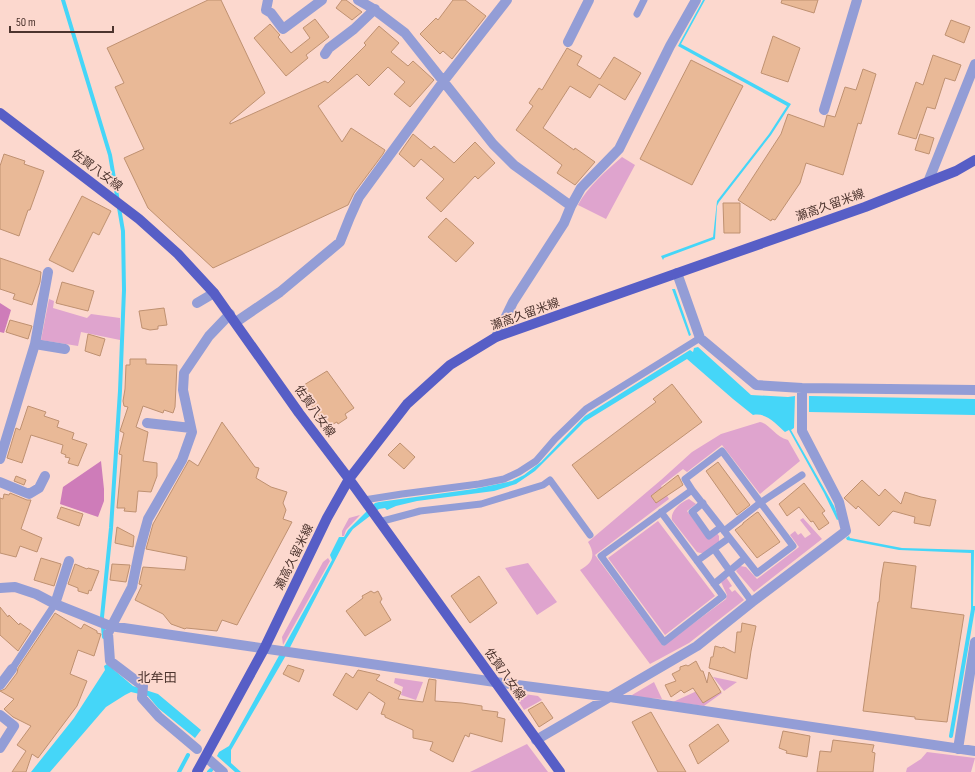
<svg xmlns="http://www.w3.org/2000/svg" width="975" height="772" font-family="'Sofia Sans Condensed','Noto Sans JP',sans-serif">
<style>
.green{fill:#dfa4ce}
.forest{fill:#ce7cb9}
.water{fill:#45d6f8}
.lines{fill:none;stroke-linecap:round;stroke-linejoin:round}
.stream{stroke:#45d6f8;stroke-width:4}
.building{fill:#e9b997;stroke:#bf9171}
.lane{stroke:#939dd6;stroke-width:7}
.street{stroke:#939dd6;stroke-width:10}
.primary{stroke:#575ec6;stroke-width:10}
.labels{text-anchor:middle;stroke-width:3.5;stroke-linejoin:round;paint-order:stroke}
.street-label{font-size:12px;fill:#4c342e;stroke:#fcd8ce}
.neighbourhood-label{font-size:13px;fill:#4c342e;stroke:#fcd8ce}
</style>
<rect width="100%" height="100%" fill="#fcd8ce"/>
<path class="green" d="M622,157L635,165L606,219L578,205C588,186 606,171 622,157Z
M49,299L54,301L53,308L87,318L91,314L120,318V340L81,332L78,346L41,340Z
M760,422C770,424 775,437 788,440L800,461L760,494L722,445L687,472L683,469L661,486L669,499L595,555L663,646L726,599L727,595L721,582L726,577L732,586L729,588L732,592L735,590L744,600L689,643L650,664L580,570C593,563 596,555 588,542L661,480L692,452L721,434Z
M689,499L696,504L687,511L708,539L717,533L719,536V542C712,547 706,556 697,552L672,520C670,511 681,502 689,499Z
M360,515L346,530L344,536H342V531L349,518Z
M803,518L822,539L754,592L736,571L740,566L746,567L757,579L799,547L790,535L795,531L798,535L801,533L805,538L811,534L800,520Z
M658,521L715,596L665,635L608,558Z
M328,558L330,561L283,645L282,637L323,562Z
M528,563L557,602L537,615L505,568Z
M713,677L737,682L724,691Z
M395,678L423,682L416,700L401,695L403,687L394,683Z
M711,681L722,693L704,706L673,702L699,690V686Z
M654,682L662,699L633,697L632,695Z
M517,693L538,696L542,700L524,710L515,696Z
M527,744L548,772H470Z
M927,752L975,758L971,772H906L907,768L921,759Z"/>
<path class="forest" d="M0,303L11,310L4,333L0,332Z
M101,461L104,489V501L98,517L60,504L63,487Z"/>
<path class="water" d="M703,0H705L681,44L791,104L771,135L719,202L717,206L715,239L664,258L663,260L661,256L713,237L717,201L769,134L787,106L678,46Z
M672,289H675L691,335L689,336Z
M698,347L751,395L788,397L795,396L794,428L791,430L834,506L839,519L837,520L824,493L789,430L785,432C776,424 766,412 753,415L733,399L687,359L584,422L535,471L516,484L494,491L417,501L396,506L387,510L385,508L379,509L353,529L346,539L285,657L231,750V763L241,772H235L217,756L219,752L229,746L332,560L330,555L339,537H344L348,530L375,503L379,502L474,489L512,481L524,475L541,462L585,416L690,350L693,352L694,348Z
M809,396L975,399V415L809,412Z
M849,536L850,538L902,548L974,550L973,606H975V610L971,609V553L899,550L847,540L846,538Z
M107,664L133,686L158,694L201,730L195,738L158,708L148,696L131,692L125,695L106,707L50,772H31L74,718L105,670L104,666Z"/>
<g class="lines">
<path class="stream" d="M63,0L110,155L123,231L124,290L120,391L111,528L102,617L104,637
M951,736L973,609
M179,772L188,755
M209,772L211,770"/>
</g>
<path class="building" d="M208,0H221L265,93L230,122V124L325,81L328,83L366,45L364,43L379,26L399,43L391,52L408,66L413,61L434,80L410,107L394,94L405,82L388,67L369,86L357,74L318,106L342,142L351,128L385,150L383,154L354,193L348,205L213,268L148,208L124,158L144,149L115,87L124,83L107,48Z
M342,0H346L362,12L352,20L336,8Z
M453,0H465L486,16L452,59L443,51L440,54L420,34L436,18L438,20Z
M782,0H818L814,13L781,3Z
M315,19L329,37L306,55L308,58L286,76L254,38L270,24L280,35L278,37L291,53L310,38L303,28Z
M951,20L970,27L964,43L945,35Z
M773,36L800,48L788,82L761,73Z
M567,48L582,56L577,65L600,79L614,57L641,73L625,100L599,84L590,98L570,86L543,128L574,150L575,148L595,162L575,185L557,173L562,165L516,130L533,106L529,103L539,88L542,90Z
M933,55L961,65L955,81L945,78L935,109L927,107L916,139L898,134L916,82L923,85Z
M691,60L743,86L692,185L640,159Z
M863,69L876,74L861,124L858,123L843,175L806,163L800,183L775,220L772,219L771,221L738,200L781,134L788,114L824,127L827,115L835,117L845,87L856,90Z
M413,134L431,149L434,146L454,163L475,142L495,163L478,179L475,176L441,212L426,198L444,179L421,159L414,167L399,154Z
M920,134L934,138L929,154L915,150Z
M4,154L25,161L24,164L44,171L30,210H28L19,236L0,229V166Z
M82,196L111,211L99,235L93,232L73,272L49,260Z
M723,203H740V233H724Z
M446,218L474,243L456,262L428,237Z
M0,258L41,272L40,282L32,305L13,299L15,294L0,289Z
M62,282L94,291L88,311L56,303Z
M164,308L167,325L158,326V329L150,330L142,328L139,311Z
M10,320L32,326L28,339L6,332Z
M88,334L105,339L100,356L85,351Z
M130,359H146V364L177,365L175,407L173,413L164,410L163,413L143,406L136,427L148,432L143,461L157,463V476L151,492L138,491L136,512L124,511L125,508H117L122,455L119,454L124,433L120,431L128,407L124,406L123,401L125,389L126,365H130Z
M327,371L354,408L345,414L347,418L338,424L337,422L327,427L299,388Z
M672,384L702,422L598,499L572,465L656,402L653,399Z
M28,406L46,412L44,416L59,421L57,427L74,433L72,439L87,444L78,466L68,463L70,458L65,457L66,455L61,453L63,445L31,435L22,463L7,458L16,428L20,430Z
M222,422L255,467L259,468L256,478L271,487L287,492L283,503L286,510L283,519L292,522L237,625L222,620L217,631L186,628L185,629L171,624L163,614L135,600L142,585L139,584L143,567L185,570L187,557L146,549L153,524L189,460L198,466Z
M400,443L415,457L404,469L388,455Z
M718,462L750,505L737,515L706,471Z
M678,475L683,485L656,503L651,496Z
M16,476L26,480L24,485L14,481Z
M862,480L879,496L885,489L901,504L905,492L921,497L936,500L930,526L914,523L915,517L893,511L879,526L858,506L856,509L844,498Z
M804,483L825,511L822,513L829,523L819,530L813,521L811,522L799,507L787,516L779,504Z
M10,493L27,500H31L21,529L42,538L37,552L20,546L16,557L0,553V498L3,499L4,494L9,495Z
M61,507L83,514L79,526L57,518Z
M758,512L780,542L757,558L735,530L743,524V523L756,513Z
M117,527L134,536L133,547L115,543Z
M41,558L61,564L54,586L34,580Z
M884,562L916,566L911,608L964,615L947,722L915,719V717L863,711L878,602H879L881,579Z
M75,564L87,569L88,568L99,571L91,591L89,590L88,594L78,591V588L68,584Z
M112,564L130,565L126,582L110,580Z
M479,576L497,603L470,623L451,596Z
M371,591L374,593L378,591L382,599L380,602L391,620L365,636L346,611L363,598L362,596Z
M0,607L8,617L9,615L19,625L20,623L31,631L18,651L0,635Z
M55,613L81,629L84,624L97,631V633L101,634L94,656L78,650L70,674L87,681L77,706L38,758L32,754L26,772H12L26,751L17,745L31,726L13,717L4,709L14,699L0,691L5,689L17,673L18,668Z
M742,623L756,626L751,651L747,679L709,668L711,657H713L715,646L722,648L723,647L735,653L737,632H741Z
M696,661L701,671H703L707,683L709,672L721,692L703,703L693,688L684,693L681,690L671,697L665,685L676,681L672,674L680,670V667L686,665L688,666Z
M288,665L304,670L299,682L283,674Z
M358,670L380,675L376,680L401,692L398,699L423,702L429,679L436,680L435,701L462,703L482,706V710L498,712L497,717L505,719L502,742L470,733L469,737L465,735L453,762L430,750L433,742L413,738V730L385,717V715L381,714L385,703L369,692L357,710L333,695L346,673L353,678Z
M542,702L553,718L539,727L528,710Z
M651,712L663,733L686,772H658L632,722Z
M718,724L729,741L698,764L689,745Z
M783,731L810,736L807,757L786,753L787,751L779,748Z
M833,740L874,745L872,752L875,753L873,772H817L820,751L831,752Z"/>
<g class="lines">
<path class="lane" d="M637,14L644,0
M364,500L402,494L479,484L504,479L519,472L536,461L555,439L586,409L700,338
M703,503L692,512L709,536L721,527
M661,512L723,596L664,642L601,556L692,490L757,573L793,546L722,451L685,479L692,490
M379,522L420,511L481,504L543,485L550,480L590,535
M724,531L760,503L802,475
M714,549L752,602
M697,561L729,538
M714,584L745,558
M12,669L55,604"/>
<path class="street" d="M268,0L266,10L271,13L283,29L322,0
M358,0L372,8L405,33L493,144L514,165L571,206
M568,42L589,0
M325,54L329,48L354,29L375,9
M824,110L857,0
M928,182L975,64
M677,273L700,338L756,385L802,388L975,390
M197,303L214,293
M236,322L280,292L340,242L350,217L359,197L443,82L507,0
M496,337L513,302L564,223L571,206L581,188L619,149L670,46L696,0
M35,344L65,349
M147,423L191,428
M0,459L35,344L48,272
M0,482L29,494L39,488L45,476
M0,588L15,587L36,594L55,604L110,626L495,682L610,697L975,751
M55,604L69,561
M0,685L12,669
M0,715L14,726L0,748
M536,740L697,646L752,602L846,531L839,502L802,431V388
M197,749L159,717L142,698L143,686L110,661L108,633L132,587L140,548L148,519L182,460L192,432L183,390L184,373L209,336L230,314
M958,749L975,642
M206,757L223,772"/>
<path class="primary" d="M0,113L139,219L178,254L214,293L299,413L349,479L560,772
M197,772L264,649L327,518L349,479L407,404L450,365L496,337L865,207L928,182L956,171L975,160"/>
</g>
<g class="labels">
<g class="street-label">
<text transform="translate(97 170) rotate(37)" y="4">佐賀八女線</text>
<text transform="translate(830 205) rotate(-20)" y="4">瀬高久留米線</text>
<text transform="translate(525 314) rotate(-20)" y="4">瀬高久留米線</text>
<text transform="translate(315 411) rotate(54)" y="4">佐賀八女線</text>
<text transform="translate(294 557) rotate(-64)" y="4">瀬高久留米線</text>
<text transform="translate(505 674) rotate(54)" y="4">佐賀八女線</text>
</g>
<g class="neighbourhood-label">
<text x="157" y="682">北牟田</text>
</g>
</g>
<path d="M10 26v6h103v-6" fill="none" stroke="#4c342e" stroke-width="2"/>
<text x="16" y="26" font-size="12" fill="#4c342e" stroke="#fcd8ce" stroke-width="3" paint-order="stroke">50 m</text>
</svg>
